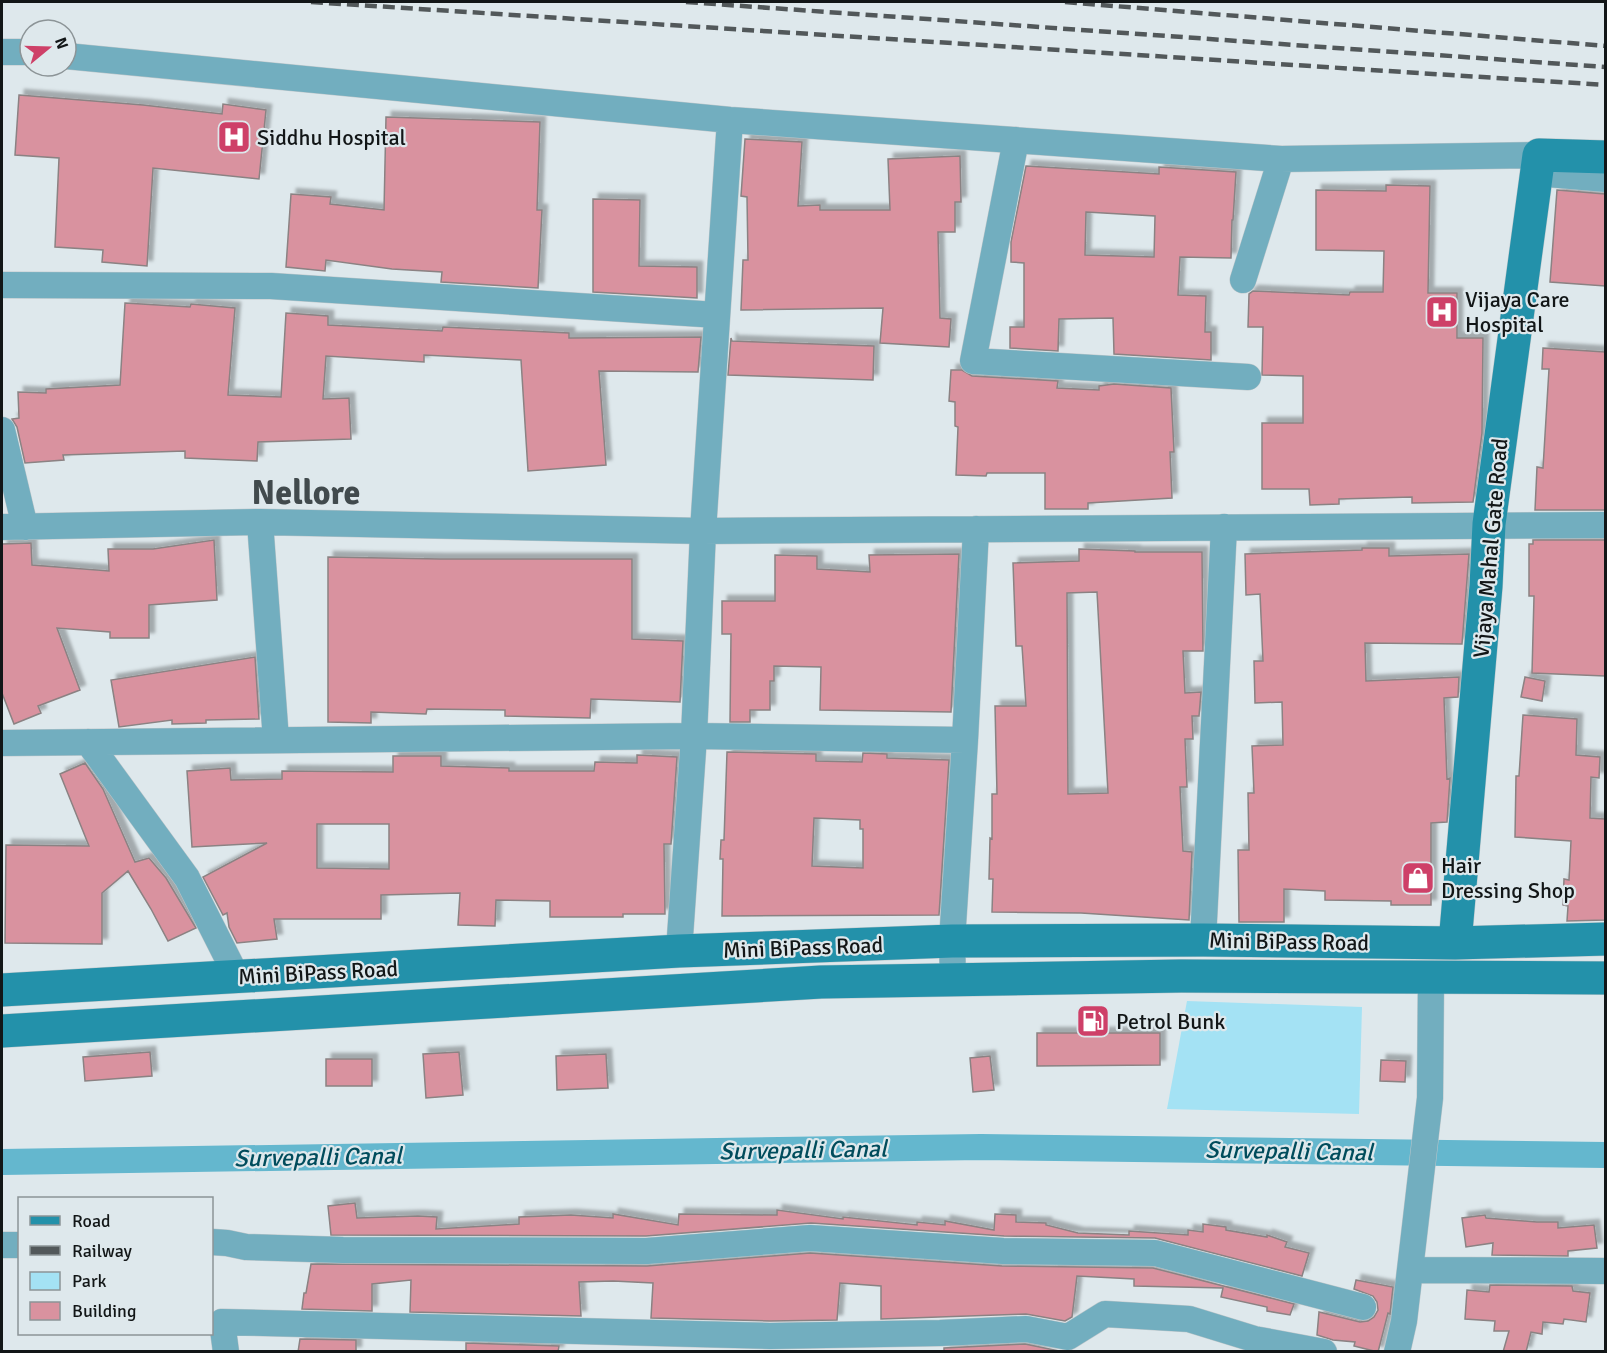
<svg xmlns="http://www.w3.org/2000/svg" width="1607" height="1353" font-family="Signika,sans-serif">
<style>
.green{fill:#a4e2f4}
.lines{fill:none;stroke-linecap:round;stroke-linejoin:round}
.canal{stroke:#64b7ce;stroke-width:26}
.building{fill:#d9929f;stroke:#8b8283;stroke-width:1.5;fill-rule:evenodd;filter:url(#shadow)}
.minor-casing{stroke:#bdc6ca;stroke-width:27}
.secondary-casing{stroke:#bdc6ca;stroke-width:34}
.minor{stroke:#72aebf;stroke-width:26}
.secondary{stroke:#2391aa;stroke-width:33}
.rail{stroke:#52585a;stroke-width:4.5;stroke-dasharray:12 6;stroke-linecap:butt}
.labels{text-anchor:middle;stroke-width:4.5;stroke-linejoin:round;paint-order:stroke}
.poi-label{font-size:22px;fill:#121617;stroke:#dee8ec;text-anchor:start}
.street-label{font-size:22px;fill:#121617;stroke:#dee8ec}
.water-label{font-size:24px;font-style:italic;fill:#004c5c;stroke:#dee8ec}
.town-label{font-size:34px;font-weight:bold;fill:#414a4d;stroke:#dee8ec}
</style>
<defs>
<filter id="shadow"><feDropShadow dx="5.5" dy="-5.5" stdDeviation="1.5" flood-color="#0004"/></filter>
</defs>
<rect width="100%" height="100%" fill="#dee8ec"/>
<path class="green" d="M1187,1001L1362,1007L1359,1114L1167,1109Z"/>
<g class="lines">
<path class="canal" d="M2,1162L981,1147L1606,1155"/>
</g>
<path class="building" d="M19,95L143,105L222,114L223,104L266,110L259,179L153,168L147,266L102,262L103,250L55,247L59,158L15,155Z
M386,117L540,122L537,210H542L538,288L441,282L442,272L392,269L326,260L325,271L286,267L291,194L331,197L330,204L384,210Z
M745,139L802,142L798,206L820,205V210H890L888,159L960,156L961,202H955V232H938L940,318L951,319L949,347L880,343L883,308L741,310L743,260H748L747,197L741,196Z
M1026,166L1159,174V167L1236,172L1233,220H1232L1231,258L1180,257L1178,295L1206,296L1205,332H1211V360L1114,354L1113,318L1059,319L1058,351L1010,348V327H1024V263L1011,262V242ZM1086,212L1155,216L1154,257L1085,255Z
M1386,185L1430,186L1428,293H1457V338H1483L1482,433L1473,502L1412,503V497L1339,499V504L1310,505L1309,489H1262V423H1303V376L1262,375L1263,327H1248L1249,294L1253,291L1349,295L1350,292H1383L1384,251L1316,250V190L1386,191Z
M1557,190L1605,194V286L1550,282Z
M593,199L640,200L639,266L697,267V298L593,292Z
M125,303L190,307L191,304L235,308L228,395L281,397L286,313L328,316V325L442,331L443,327L569,333V338L701,337L698,372L599,371L606,465L528,471L521,360L424,355V362L326,356L323,399L349,398L351,439L258,442L257,461L185,458V451L63,455L64,460L25,463L17,427L12,419L19,418L18,392L46,393V389L120,385Z
M731,338L732,341L874,346L873,380L728,375Z
M1543,348L1605,352V510H1535L1537,467L1543,468L1549,369H1542Z
M951,370H962L972,376L1058,381L1057,388L1099,390V386L1114,384L1171,388L1174,452H1170L1172,498L1088,503V509H1045V473H987L986,476L956,475L958,427L955,426V402L949,401Z
M214,540L217,600L149,605V638H110V632L57,628L80,690L38,706L41,713L14,724L2,693V544L31,543L32,565L109,571L108,549H153Z
M1533,540H1605V676L1532,673L1534,596H1529V544H1533Z
M1362,548H1389V556L1469,554L1462,644L1365,643L1366,681L1459,677L1458,697L1444,698L1447,779L1450,778L1447,822L1431,823V905H1391V901L1325,900V891L1284,889V922H1239L1238,850H1249L1248,793H1254L1252,746L1283,745L1282,702L1255,703L1254,661H1263L1260,594L1246,595L1245,554L1362,550Z
M1079,549L1135,551V552H1202L1203,651H1183L1185,693L1201,692L1199,716H1192L1193,739H1185L1187,787H1180L1183,851L1192,852L1189,920L1081,913L992,912L993,879H989L990,838L992,839V794H997L995,706H1026L1022,646H1016L1013,563L1079,561ZM1097,592L1108,793L1068,794L1067,593Z
M959,554L951,712L820,710L821,667L774,666V681H770V710H750V722H730L731,634H722V601H775V555L817,556V569L870,572L869,555Z
M328,557L440,559H632V639L683,641L680,702L591,699L590,718L505,716V710L427,709L426,714L371,712V723L328,722Z
M255,657L259,719L206,720V723L172,724V720L119,727L111,680Z
M1525,677L1545,681L1542,701L1521,697Z
M1523,715L1577,719L1576,755L1600,757L1599,778L1591,777L1590,818L1605,819V920L1567,921L1568,906L1563,905L1564,879L1569,880L1571,841L1515,837L1516,776H1519Z
M727,752L816,754V761L862,762L863,753L887,754V758L949,760L939,915L722,916L723,859H720L721,840H724ZM814,818L860,820V829H863V868L812,866Z
M637,755L677,757L671,844H664L665,914H623V917H550V901L496,900L495,926L458,925L460,893L381,895V919H274L277,939L237,943L229,927L227,913L223,915L203,877L267,843L192,847L187,771L230,768L231,780L282,779V771L393,772V756H441V766L509,768V771H594L595,762L637,763ZM317,824H389V869L317,868Z
M85,763L103,789L135,862L149,858L166,878L196,928L168,941L151,909L128,871L102,893V944L5,943L6,845L89,846L60,774Z
M1037,1033H1160V1065L1037,1066Z
M150,1052L152,1076L85,1081L83,1057Z
M459,1052L463,1095L426,1098L423,1054Z
M606,1054L608,1088L557,1090L556,1056Z
M990,1056L994,1090L973,1092L970,1058Z
M326,1059H372V1086H326Z
M1381,1060L1406,1061L1405,1082L1380,1081Z
M355,1203L357,1218L418,1216L437,1217L436,1229L519,1224V1217L571,1215L613,1218V1214L678,1225L679,1214L777,1215V1210L843,1219V1217L917,1225V1222L945,1225V1221L994,1230L995,1214L1016,1215V1222L1046,1223V1225L1078,1233L1129,1235V1231L1188,1235V1230L1203,1232V1224L1226,1227V1230L1267,1237V1235L1287,1242L1285,1247L1309,1253L1302,1276L1155,1238L1004,1236L811,1223L646,1236L331,1235L328,1206Z
M1485,1215L1486,1218L1537,1222H1558V1228L1594,1225L1597,1248L1568,1251V1256L1492,1255L1493,1243L1466,1247L1462,1218Z
M810,1253L1002,1266L1153,1268L1294,1304L1290,1315L1267,1311V1307L1221,1297L1223,1288L1134,1286V1279L1077,1276L1072,1317L1065,1321L1026,1314L881,1319V1286L840,1283L837,1320L770,1321L651,1318L653,1283L613,1281L579,1282L581,1316L410,1312L411,1280L372,1284V1311L302,1309L304,1293H306L311,1264L647,1266Z
M1356,1280L1393,1287L1390,1314L1388,1313L1378,1352L1354,1346L1355,1342L1333,1340L1317,1335L1319,1312L1360,1322L1368,1321L1374,1317L1378,1310L1377,1302L1373,1296L1354,1289Z
M1490,1285L1572,1286L1573,1291L1590,1293L1586,1322L1564,1319L1563,1324L1543,1322L1542,1334L1531,1332L1526,1352H1503L1509,1331H1494L1495,1321L1465,1319L1467,1290L1489,1292Z
M300,1339L356,1340V1352H298Z
M466,1343L559,1346L558,1352H466Z
M1025,1344L1064,1352H944V1348Z"/>
<g class="lines">
<defs>
<path id="minor" d="M2,52H30
M66,56L730,120L1281,159L1539,155
M1016,140L973,361L1248,377
M1536,173L1606,179
M1243,280L1281,159
M2,285L271,286L717,315
M2,430L25,527
M260,522L276,740
M2,527L260,522L703,531L1606,525
M88,742L187,878L237,977
M2,743L694,736L965,740
M1203,940L1224,527
M679,951L694,736L703,531L730,120
M953,980L952,941L965,740L976,529
M212,1242L227,1243L246,1247L343,1250L647,1251L810,1238L1003,1251L1155,1253L1363,1307
M2,1245H20
M1410,1270L1606,1271
M226,1352L222,1322L770,1336L940,1333L1026,1329L1068,1337L1105,1314L1189,1319L1254,1339L1324,1352
M1397,1352L1404,1321L1430,1098L1431,979"/>
<path id="secondary" d="M1455,943L1486,586L1489,524L1539,155L1606,157
M2,990L679,951L952,941L1203,940L1455,943L1606,939
M2,1031L821,982L1181,976L1606,978"/>
</defs>
<use href="#minor" class="minor-casing"/>
<use href="#secondary" class="secondary-casing"/>
<use href="#minor" class="minor"/>
<use href="#secondary" class="secondary"/>
<path class="rail" d="M311,2L1606,85
M686,2L1606,67
M1065,2L1606,46"/>
</g>
<defs>
<symbol id="hospital-square" viewBox="-11 -11 22 22"><rect x="-9" y="-9" width="18" height="18" rx="4" fill="#ce4068" stroke="#dee8ec"/><path d="M-5-5h3v3.5h4V-5h3V5h-3V1.5h-4V5h-3Z" fill="#fff"/></symbol>
<symbol id="shop-square" viewBox="-11 -11 22 22"><rect x="-9" y="-9" width="18" height="18" rx="4" fill="#ce4068" stroke="#dee8ec"/><path d="M-5-2.5h2.3a2.7 3.5 0 0 1 5.4 0H5L5.5 6h-11ZM-1.5-2.5h3a1.5 2.3 0 0 0-3 0Z" fill="#fff"/></symbol>
<symbol id="fuel-square" viewBox="-11 -11 22 22"><rect x="-9" y="-9" width="18" height="18" rx="4" fill="#ce4068" stroke="#dee8ec"/><path d="M-5.5-6h7V0h2V4h1.3V-2.5L3-4.5l.8-.8L6-3V5H2.5V1h-1V6h-7ZM-4.2-4.7v3.2H.2V-4.7Z" fill="#fff"/></symbol>
</defs>
<g fill-rule="evenodd">
<use href="#hospital-square" x="215" y="118" width="38" height="38"/>
<use href="#hospital-square" x="1423" y="293" width="38" height="38"/>
<use href="#shop-square" x="1399" y="859" width="38" height="38"/>
<use href="#fuel-square" x="1074" y="1002" width="38" height="38"/>
</g>
<g class="labels">
<g class="poi-label">
<text x="257" y="145">Siddhu Hospital</text>
<text x="1465" y="307">Vijaya Care<tspan x="1465" dy="25">Hospital</tspan></text>
<text x="1441" y="873">Hair<tspan x="1441" dy="25">Dressing Shop</tspan></text>
<text x="1116" y="1029">Petrol Bunk</text>
</g>
<g class="street-label">
<text transform="translate(1490 548) rotate(-85)" y="8">Vijaya Mahal Gate Road</text>
<text transform="translate(1289 941) rotate(1)" y="8">Mini BiPass Road</text>
<text transform="translate(803 947) rotate(-2)" y="8">Mini BiPass Road</text>
<text transform="translate(318 972) rotate(-3)" y="8">Mini BiPass Road</text>
</g>
<g class="water-label">
<text transform="translate(803 1150) rotate(-1)" y="8">Survepalli Canal</text>
<text transform="translate(1289 1151) rotate(1)" y="8">Survepalli Canal</text>
<text transform="translate(318 1157) rotate(-1)" y="8">Survepalli Canal</text>
</g>
<g class="town-label">
<text x="306" y="504">Nellore</text>
</g>
</g>
<rect width="1607" height="1353" fill="none" stroke="#121617" stroke-width="6"/>
<rect x="18" y="1197" width="195" height="138" fill="#dee8ec" stroke="#8c9497" stroke-width="1.5"/>
<rect x="30" y="1216" width="30" height="9" fill="#2391aa" stroke="#8c9497" stroke-width="1.5"/>
<text x="72" y="1227" font-size="18" fill="#121617">Road</text>
<rect x="30" y="1246" width="30" height="9" fill="#52585a" stroke="#8c9497" stroke-width="1.5"/>
<text x="72" y="1257" font-size="18" fill="#121617">Railway</text>
<rect x="30" y="1272" width="30" height="18" fill="#a4e2f4" stroke="#8c9497" stroke-width="1.5"/>
<text x="72" y="1287" font-size="18" fill="#121617">Park</text>
<rect x="30" y="1302" width="30" height="18" fill="#d9929f" stroke="#8c9497" stroke-width="1.5"/>
<text x="72" y="1317" font-size="18" fill="#121617">Building</text>
<g transform="translate(48 48) rotate(71)"><circle r="28" fill="#dee8ec" stroke="#8c9497" stroke-width="1.5"/>
<path d="M0-4.5L10 22L0 15L-10 22Z" fill="#ce4068"/>
<text y="-9" font-size="16" font-weight="bold" text-anchor="middle" fill="#121617">N</text>
</g>
</svg>
